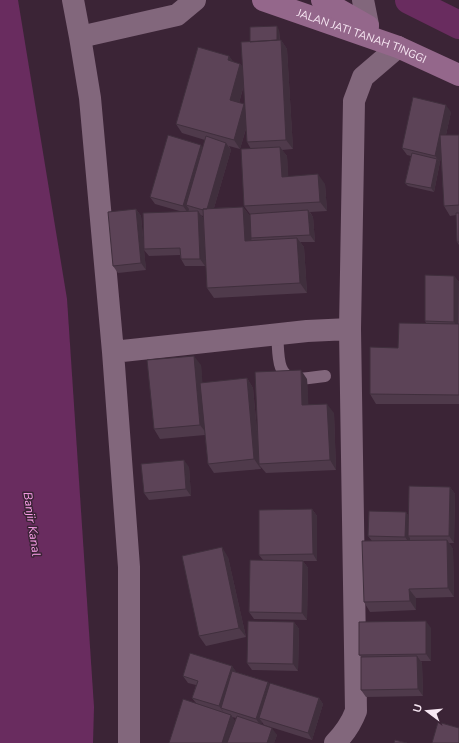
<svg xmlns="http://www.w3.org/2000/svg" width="459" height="743" font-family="'Nunito Sans',sans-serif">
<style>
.water{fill:#692c5f}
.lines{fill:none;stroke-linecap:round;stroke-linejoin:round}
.canal{stroke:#692c5f;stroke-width:28}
.lane{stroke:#82677c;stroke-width:12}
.street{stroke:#82677c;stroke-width:22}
.secondary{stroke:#94678b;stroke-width:22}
.wall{fill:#4f3a4b;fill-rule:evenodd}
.shaded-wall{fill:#402f3d}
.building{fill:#5c4357;stroke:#402f3d}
.labels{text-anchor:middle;stroke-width:3;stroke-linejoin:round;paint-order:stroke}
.street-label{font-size:11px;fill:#f7e7f3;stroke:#3b2436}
.water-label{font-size:12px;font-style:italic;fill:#fca0ea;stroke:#3b2436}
</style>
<rect width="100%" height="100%" fill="#3b2436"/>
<path class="water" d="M0,0H18L67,299L94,707L93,743H0Z"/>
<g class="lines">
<path class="canal" d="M409,0L459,25"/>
<path class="lane" d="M277,334C279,349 275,378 296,379C306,379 315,377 325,376"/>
<path class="street" d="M73,0L80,37
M363,0L368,25
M113,352L307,331L350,329
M129,743V567L113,352L90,98L80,37L177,15L195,0
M335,743C345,733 351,724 356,711L350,329L354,101L363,77L398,47"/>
<g class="secondary">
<path id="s1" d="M263,0L398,47L459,75"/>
<path d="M322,0L368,26"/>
</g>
</g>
<path class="wall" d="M279,30L280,40H281L287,49L293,149L282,150L287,156L288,176L325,184L327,211L310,212L313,217L315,242H300L304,247L307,293L214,298L207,288L203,216L201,215L203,218L205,266H185L181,259L180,255L149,256L144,250L146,270L118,273L113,266L136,209L141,216L144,247L183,212L155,204L150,197L203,148L205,140L182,133L176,124L229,56L233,62L240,64L243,67L250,42ZM244,85L245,106L244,104L239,103ZM246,129L247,142L251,149L244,206L250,214V216L243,207L214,208L231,150L229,146L240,149Z
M451,112L446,135H459V245L457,242L456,215L450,216L444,206L441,157L434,192L408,186L405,183L411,156L407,155L402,148Z
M454,276L459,282V404H376L370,394L398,348L426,323L425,321Z
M201,365L202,383L247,378L253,388L258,440L307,379L308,405L334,413L336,470L266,473L260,466L261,469L214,473L208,464L205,435L160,439L154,429Z
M189,467L191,496L149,500L144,493Z
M450,487L455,494L454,543H449L453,549L454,597L416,598V610L370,612L364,602L372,541L368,536L406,512L409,517Z
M312,509L317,516V561H303L308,568L307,620L254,619L249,612L263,560L259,555Z
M228,557L246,637L206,646L199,636Z
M294,622L299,629L298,671L252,670L247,663Z
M431,628V661H421L422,663L423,696L366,697L361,690V657L359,655Z
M232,666L236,672L268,682L269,684L319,698L323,704L312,740L264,725L262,722L261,724L277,735L274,743L196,703L192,698L196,685L188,683L183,676ZM232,717L236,718L235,721Z"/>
<path class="shaded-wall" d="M277,26L279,30L280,46L277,43Z
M281,40L287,49L293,149L286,140Z
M229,56L236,65L228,60Z
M240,64L247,73L237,110L230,100Z
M244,104L250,114L240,149L234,140Z
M446,105L451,112L440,162L435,156Z
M226,143L231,150L211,218L206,211Z
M201,145L205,152L186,205L189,209L188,213L183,206Z
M280,147L287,156L289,186L282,177Z
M437,159L440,162L434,192L431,188Z
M318,174L325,184L327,211L320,202Z
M243,207L250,216L252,250L245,241Z
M136,209L141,216L146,270L141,263Z
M308,210L313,217L315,242L310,235Z
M198,211L203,218L205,266L200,259Z
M297,238L304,247L307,293L300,283Z
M454,276L459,282L458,329L454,322Z
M194,356L201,365L207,434L200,425Z
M301,370L307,379L309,414L302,405Z
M247,378L253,388L260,464H259L260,466L261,469L254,459Z
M327,404L334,413L336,470L330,460Z
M184,460L189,467L191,496L186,489Z
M450,487L455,494L454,543L449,536Z
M312,509L317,516V561L313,554Z
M406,512L410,519L408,536L410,538V544L405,537Z
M447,540L453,549L454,597L448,588Z
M222,547L228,557L246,637L239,628Z
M303,561L308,568L307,620L302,613Z
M409,589L416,598V610L410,601Z
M426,621L431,628V661L426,654Z
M294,622L299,629L298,671L293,664Z
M417,656L422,663L423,696L418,689Z
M232,666L237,673L221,708L224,713L219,706Z
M268,682L272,689L259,718L262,722L261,726L256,719Z
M319,698L323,704L312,740L308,733Z
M231,715L237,724L231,743H222Z
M272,728L277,735L274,743H267Z"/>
<path class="building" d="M277,26V40L250,42V27Z
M281,40L286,140L247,142L241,42Z
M198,47L229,56L228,60L240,64L230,100L244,104L234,140L176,124Z
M413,97L446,105L435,156L402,148Z
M168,135L201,145L183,206L150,197Z
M440,135H459V205L444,206Z
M206,136L226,143L207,209H203V210L186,205Z
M280,147L282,177L318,174L320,202L244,206L241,149Z
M412,153L437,159L431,188L405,183Z
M243,207L245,241L297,238L300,283L207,288L203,209Z
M136,209L141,263L113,266L108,212Z
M308,210L310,235L251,238L250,214Z
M198,211L200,259H181L180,248L144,249L143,213Z
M456,213H459V242H457Z
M425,275L454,276V322L425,321Z
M399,323L459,324V395L370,394V347L398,348Z
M194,356L200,425L154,429L147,360Z
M301,370L302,405L327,404L330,460L259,464L255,372Z
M247,378L254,459L208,464L200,383Z
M184,460L186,489L144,493L141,464Z
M409,486L450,487L449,536H408Z
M312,509L313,554L259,555V510Z
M369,511L406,512L405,537L368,536Z
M447,540L448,588L409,589L410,601L364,602L362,541Z
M222,547L239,628L199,636L182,556Z
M250,560L303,561L302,613L249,612Z
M248,621L294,622L293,664L247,663Z
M426,621V654L359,655V622Z
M190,653L232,666L219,706L192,698L198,681L183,676Z
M417,656L418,689L361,690V657Z
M232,671L268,682L256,719L221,708Z
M270,683L319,698L308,733L259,718Z
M183,699L231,715L222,743H169Z
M237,716L272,728L267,743H227Z
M438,722L459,728V743H432Z
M395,740L407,743H394Z"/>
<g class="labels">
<g class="street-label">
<text dy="4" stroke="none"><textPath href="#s1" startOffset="105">JALAN JATI TANAH TINGGI</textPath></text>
</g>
<g class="water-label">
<text transform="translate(32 524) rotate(82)" y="4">Banjir Kanal</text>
</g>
</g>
<g transform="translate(427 711) rotate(286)" stroke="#3b2436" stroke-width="3" paint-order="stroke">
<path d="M0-3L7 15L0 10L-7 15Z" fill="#f7e7f3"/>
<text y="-6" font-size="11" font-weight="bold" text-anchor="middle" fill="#f7e7f3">U</text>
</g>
</svg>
